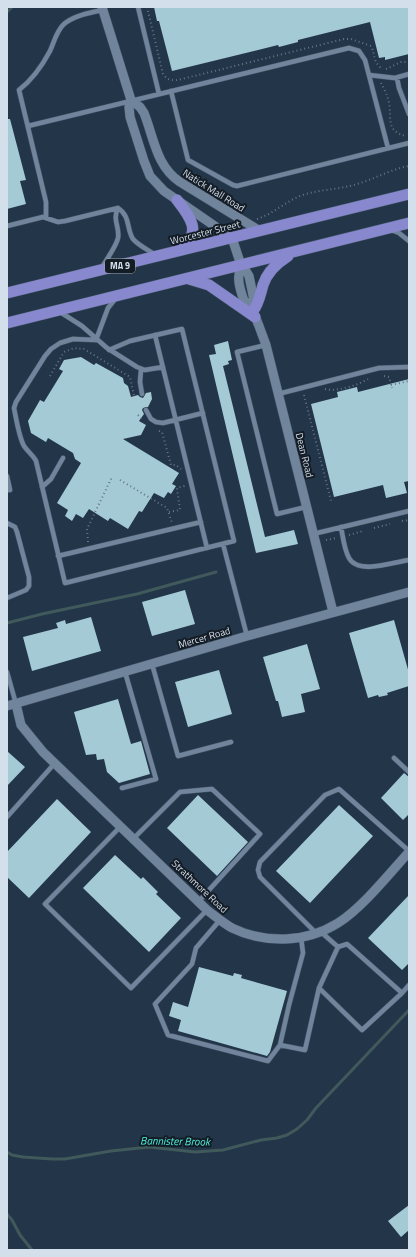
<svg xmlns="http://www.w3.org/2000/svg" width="416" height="1257" font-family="'Titillium Web',sans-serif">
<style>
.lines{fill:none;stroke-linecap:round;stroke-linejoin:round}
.stream{stroke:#40595a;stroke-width:3}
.building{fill:#a3cad5}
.service-casing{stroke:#435364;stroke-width:5.5}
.minor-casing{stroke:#435364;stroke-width:10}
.trunk-casing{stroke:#435364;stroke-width:12}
.path{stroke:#657486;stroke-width:2;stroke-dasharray:1 3;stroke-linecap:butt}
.service{stroke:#70849c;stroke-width:4.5}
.minor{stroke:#70849c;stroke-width:9}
.trunk{stroke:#8888ce;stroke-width:11}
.labels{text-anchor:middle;stroke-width:4;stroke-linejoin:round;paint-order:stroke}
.shield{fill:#141c25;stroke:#9aa4b0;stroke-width:1}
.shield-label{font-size:9px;font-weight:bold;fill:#d4dfec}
.street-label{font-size:10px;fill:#d4dfec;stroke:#141c25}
.water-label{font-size:11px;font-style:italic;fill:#4befdc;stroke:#141c25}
</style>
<rect width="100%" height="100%" fill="#233549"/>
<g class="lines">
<path class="stream" d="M7,12L12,7
M7,623L42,614L137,594L216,572
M7,1152L12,1155L23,1157L52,1159H65L111,1151L149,1147L195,1152L223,1150L261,1140L277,1138L287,1135L297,1129L307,1120L316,1108L409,1010
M7,1214L12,1220L20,1235L32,1250"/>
</g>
<path class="building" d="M154,7H409V54L385,60V57L379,58L370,22L298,40V42L279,47L278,45L172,71L159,21H157Z
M7,119H10L26,180L20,181L26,204L7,209Z
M228,341L232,360L228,361L229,364L223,366L265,537L294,530L298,544L256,553L209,355L216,354L214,345Z
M81,357L94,365L96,363L123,378L124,383L128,386L131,397L138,395L140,397L143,398L146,393L151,392L152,399L148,407L143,408L142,410L144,414L139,421L146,425L141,435L123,439L179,473L172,484L176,486L171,494L168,492L164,498L154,493L142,512L139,511L128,529L110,518L108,521L89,509L83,518L76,514L72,521L65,516L68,510L57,503L81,463L75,459L73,453L48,438L46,442L31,433L28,421L40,400L44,402L63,371L59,369L64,360Z
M409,379V481L404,482L407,493L386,498L383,485L334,497L311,404L338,397L337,392L357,387L358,392Z
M185,590L195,624L152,636L142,602Z
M91,617L101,651L32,671L23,637L58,628L56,623L65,620L66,624Z
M394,620L409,673V686L387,693L388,695L379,697L378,695L368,698L349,633Z
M307,644L320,689L301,694L305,712L282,717L278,701H276L263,657Z
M219,670L232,714L188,727L175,682Z
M118,699L131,744L141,741L150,774L119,783L107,772L104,759L97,760L96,754L86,755L74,712Z
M7,751L25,767L7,786Z
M404,773L409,777V814L403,820L381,798Z
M198,795L248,842L217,876L167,828Z
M57,799L91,832L29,898L7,877V852Z
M339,805L373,836L310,903L276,871Z
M115,855L141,879L143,877L158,892L156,894L181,918L149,952L83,888Z
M409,895V963L402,970L368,938Z
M199,967L233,976L234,973L242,975L241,978L287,991L270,1052L267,1056L178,1031L181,1020L169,1016L173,1002L188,1007Z
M409,1205V1230L401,1237L388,1221Z"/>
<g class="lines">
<defs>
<path id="service" d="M138,7L159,94
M369,75L395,78L409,74
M397,78L399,88L409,114
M171,91L188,160L233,185L237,186L409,143
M28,126L349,48L359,51L365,60L388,148
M118,208C131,217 126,228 133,239C138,245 148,250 154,254
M46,217V202L19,90C32,80 42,66 50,51C54,42 57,30 64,24C75,15 90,13 102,10
M7,226L43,217L58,222L65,221L118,208
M391,230L399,233L409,241
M101,269C106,260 116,247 118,238C120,227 112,220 118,208
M60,312L82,326L107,348L137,367L145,370L163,367
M155,335L207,548
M96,340L73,339L60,343L51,349L45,356L16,402L14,408C16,418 19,437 24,446C28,452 33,455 36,461L65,583L234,541L182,329L130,341L109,350
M96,340L108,308L116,298
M266,345L237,352L277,514L306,507
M141,369L140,382L142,394
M278,394L379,368L409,367
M146,410L151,419L156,422L163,423L203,413
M7,476L10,490H7
M42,487L51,479L63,458
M7,523L15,527L17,532L29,577V586L26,590L7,598
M341,527C343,537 344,549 349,558C358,575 394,562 409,560
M313,534L409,511
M223,544L247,636
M58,556L201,522
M152,664L178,756L231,742
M7,672L16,704
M394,758L409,772
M122,788L156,779L125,672
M7,817L55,763
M121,826L45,904L131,988L207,910
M134,838L180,792L212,789L260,834L199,901
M220,920L196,948L192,964L155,1004L168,1035L268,1061L280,1045
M321,932L338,947L347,944L402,993L362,1030L319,988L338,947
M316,933L260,877L258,870L260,862L325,795L339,789L409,851
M301,937L303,953L289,1005L280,1045L305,1050L319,988
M402,993L409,985"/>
<path id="minor" d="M102,7L131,100L129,107L130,117L144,161L150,176L164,191L232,238L241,265L246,271L249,276L254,300L250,304
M131,100L140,107L144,113C154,138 156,166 180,182L260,231
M241,265C236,278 240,289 244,301L250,304L259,326L266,345L333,612
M16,704L21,725L43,752L207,910C215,916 223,923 232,928C265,944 306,943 338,923C362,908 389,874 409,852
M7,706L247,636L409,592"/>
<path id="trunk" d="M177,200C191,218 202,232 181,250
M189,279L209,285L255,317
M7,293L409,194
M253,311C259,303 260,295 263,285C267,272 277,263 288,256
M7,323L409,223"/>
</defs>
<use href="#service" class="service-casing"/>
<use href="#minor" class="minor-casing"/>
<use href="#trunk" class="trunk-casing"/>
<path class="path" d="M147,7L163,74C168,81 173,81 182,79L344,39H351L371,46C376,56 372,60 382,69
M386,69L401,62H409
M381,83C384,89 388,96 389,103C392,118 385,131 406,136
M257,219C273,214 285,202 300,196C319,189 338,190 357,184C375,179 391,169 409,166
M50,376L64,352L74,348L84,349L130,377L134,396
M384,376L389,377L392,388
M391,385L409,381
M325,389C337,392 358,385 368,379
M304,395L331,501
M138,415L143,420
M159,431L162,432L171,465H176L181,469
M120,480L167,508L172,523
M169,512L180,510L177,488L184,486V485
M402,521L409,520
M374,528L390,524
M349,535L363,531
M326,540L336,538
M88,542L87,529L112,477"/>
<use href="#service" class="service"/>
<use href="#minor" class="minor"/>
<use href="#trunk" class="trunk"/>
</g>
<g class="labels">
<rect class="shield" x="105" y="259" width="30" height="14" rx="3"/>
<g class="shield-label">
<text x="120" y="269">MA 9</text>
</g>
<g class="street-label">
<text transform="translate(214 190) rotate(32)" y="4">Natick Mall Road</text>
<text transform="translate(205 232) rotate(-14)" y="4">Worcester Street</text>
<text transform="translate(305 455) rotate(76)" y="4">Dean Road</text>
<text transform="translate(204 637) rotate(-16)" y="4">Mercer Road</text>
<text transform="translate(200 886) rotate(43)" y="4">Strathmore Road</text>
</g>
<g class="water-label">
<text transform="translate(175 1141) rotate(1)" y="4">Bannister Brook</text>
</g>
</g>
<rect width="416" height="1257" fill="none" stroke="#d4dfec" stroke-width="16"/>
</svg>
